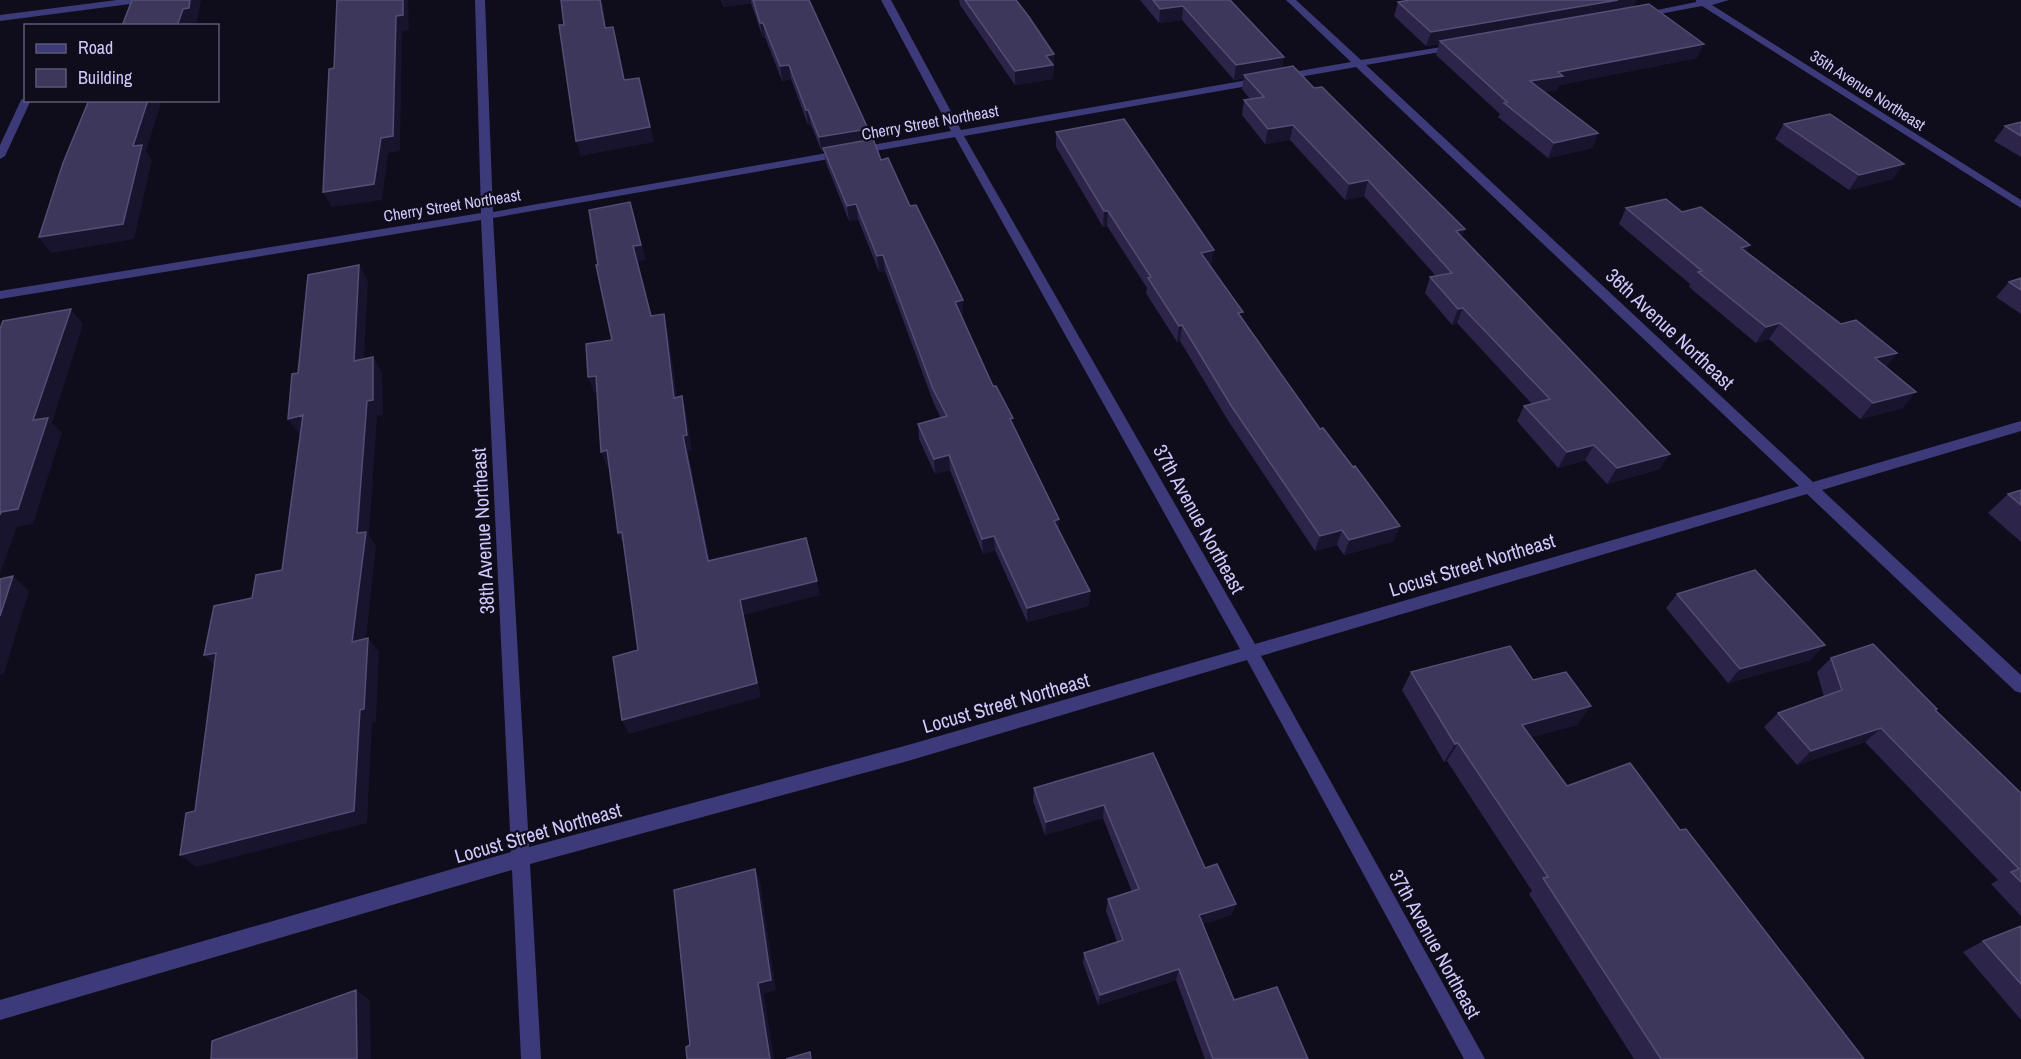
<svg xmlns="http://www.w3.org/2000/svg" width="2021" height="1059" font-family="'Archivo Narrow',sans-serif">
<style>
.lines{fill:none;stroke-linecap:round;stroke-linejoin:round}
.minor{fill:#3c3a78;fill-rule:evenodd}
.wall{fill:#2c2549}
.shaded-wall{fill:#19142e}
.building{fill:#3e375c;stroke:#544e75;stroke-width:1.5}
.labels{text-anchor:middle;stroke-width:4.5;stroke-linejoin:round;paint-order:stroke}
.far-street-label{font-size:16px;fill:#cfc9fc;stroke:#0f0c1b}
.street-label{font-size:20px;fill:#cfc9fc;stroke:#0f0c1b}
</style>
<rect width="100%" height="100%" fill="#0f0c1b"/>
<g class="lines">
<path class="minor" d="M117,0H143L138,3L0,21V15Z
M475,0H485L493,212L951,131L881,0H891L961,130L1351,62L1286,0H1296L1361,60L1460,44L1462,46L1457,49L1366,65L1813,482L2021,421V431L1822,490L2021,675V693L2015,691L1807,494L1261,656L1485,1059H1464L1247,660L908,761L530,864L541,1059H521L512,870L0,1020V1000L511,852L481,220L0,299V291L481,213ZM1356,67L1799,486L1255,644L964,136ZM955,137L1240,649L908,745L529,847L493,218Z
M1696,0H1729L1712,5L2021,200V208L1702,6L1638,18L1633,15L1696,2Z
M26,97V100H31L5,156L0,159V145L21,100Z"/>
</g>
<path class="wall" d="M721,0H809L868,129L869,140L910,206L963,316H962L993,386L1013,424L1059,519V529L1090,591L1088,606L1027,622L995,550L983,554L950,470L935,474L919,439L918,424L941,418L934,404L885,271L879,272L858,219L849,221L826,163L824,152H822L811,125H808L791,79L782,81L765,37L763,38L751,3L724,7Z
M959,0H1016L1054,54L1053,79L1015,85L960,5Z
M1140,0H1230L1282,68L1314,88L1462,237L1660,469L1607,484L1585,460L1558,468L1517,421L1524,406L1532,404L1457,323L1452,325L1425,293L1430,277L1436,276L1364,196L1345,200L1290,140L1265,144L1242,115L1244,100L1250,99L1242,89L1244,78L1234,80L1182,20L1159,23Z
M1636,0L1633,7L1697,58L1559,85L1557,90L1545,92L1598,133L1592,148L1548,158L1498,117L1500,114L1436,55L1439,44L1426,46L1394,16L1398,2Z
M2021,122V157L1994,141L2005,126Z
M1784,124L1893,179L1849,190L1775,139Z
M1056,132L1211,266H1210L1242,318L1394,541L1344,555L1337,545L1315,551L1229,422L1180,341L1177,342L1146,293L1147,288L1107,226L1103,227L1056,147Z
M1626,208L1682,212L1747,252L1841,324L1897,353L1886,367L1903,408L1860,419L1769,339L1756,343L1689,287L1690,284L1619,224Z
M2021,278V314L1996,297L2009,282Z
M2021,490V542L1988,513L2008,494Z
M1677,594L1811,660L1728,683L1666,608Z
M1831,658L1937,709L1936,710L2021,793V916L1991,884L1998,880L1865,742L1797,765L1764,727L1778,713L1824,697L1817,672Z
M1411,672L1533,680L1577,725L1531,737L1567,786L1680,830L1864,1059H1634L1529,894L1532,891L1447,761L1444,762L1402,690Z
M1153,753L1205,868L1236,904L1231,915L1203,924L1234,1000L1308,1059H1205L1176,980L1098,1005L1083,963L1084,953L1117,942L1106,911L1108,899L1132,892L1103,818L1045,835L1033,801L1034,788Z
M2021,926V1020L1963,952L1983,941Z"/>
<path class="shaded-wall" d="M190,0H201L197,22L191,23L190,26H177L183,9Z
M403,0H408L409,30L402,31L400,151L388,153L382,200L332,207L323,192Z
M600,0H602L609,42L605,28Z
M722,0H751V3L724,7Z
M1618,0H1636L1632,11L1440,41L1439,44L1426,46L1431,32Z
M1183,6L1182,20L1159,23L1160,9Z
M760,23H763L765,37L763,38Z
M613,27L617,41L628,95L624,80Z
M1704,44L1697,58L1559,85L1557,90L1525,96L1530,81L1558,72Z
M1054,54L1053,79L1015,85V71L1046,56Z
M1284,57L1281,72L1244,75V78L1234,80L1236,65Z
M789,65L791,79L782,81L780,66Z
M639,78L654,142L581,156L576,141Z
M148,100H162L146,151L152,160L134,239L51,253L39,237L133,146Z
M806,110H808L811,125H808Z
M1293,125L1290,140L1265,144L1268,129Z
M868,129L870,144L823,148L824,152H822L819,137Z
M1598,133L1592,148L1548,158L1554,143Z
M1904,164L1893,179L1849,190L1859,175Z
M1368,180L1364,196L1345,200L1349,184Z
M630,202L646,260L638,261L656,332L633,246Z
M856,204L858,219L849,221L847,206Z
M1104,211H1108L1107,226L1103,227Z
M1465,229L1459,245L1456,231Z
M1750,245L1741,261V248Z
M1214,250L1211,266L1198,268L1201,253Z
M883,255L885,271L879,272L877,256Z
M359,265L368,281L363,377L354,361Z
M963,300V316L956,317L955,302Z
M1463,308L1457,323L1452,325L1458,309Z
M71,309L83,324L52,423L62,433L33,524L17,527L0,573V515L33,420Z
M664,314L668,330L679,413L674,398Z
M1780,323L1769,339L1756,343L1766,327Z
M1182,325L1180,341L1177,342L1179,326Z
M1897,353L1885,368L1875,358Z
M373,357L382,372L383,415L377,416L369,536L376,546L364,656L352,642L357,533L367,401Z
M596,376L602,391L594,393L588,377Z
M1916,392L1903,408L1860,419L1873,403Z
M682,396L686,412L692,450L688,451L713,576L708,561L683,436Z
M303,415L313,431L299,434L288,419Z
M1594,445L1585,460L1558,468L1567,452Z
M607,450L613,466L607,467L601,452Z
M1670,454L1660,469L1607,484L1617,468Z
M949,455L950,470L935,474L934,459Z
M1059,519V534L1054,521Z
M1400,526L1394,541L1344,555L1349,540Z
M1342,530L1337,545L1315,551L1320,536Z
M622,532L624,548L618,533Z
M994,536L995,550L983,554L982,539Z
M13,576L29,591L4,674L0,675V616Z
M817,581L820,595L744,615L761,697L629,734L622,720L740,600Z
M1090,591L1088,606L1027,622V608Z
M368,638L379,652L376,722L372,723L367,823L196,867L180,855L360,710Z
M1825,645L1811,660L1728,683L1740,669Z
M216,653L218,669L204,655Z
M1591,706L1577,725L1510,743L1522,725Z
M1881,728L1865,742L1797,765L1811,751Z
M1458,743L1447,761L1444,762L1455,744Z
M1104,805L1103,818L1045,835L1046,822Z
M755,869L760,881L776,990L764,994L774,1059H770L758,983Z
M1236,904L1231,915L1195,927L1199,915Z
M1179,969L1176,980L1098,1005L1100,995Z
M356,990L370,1000L371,1059H357Z"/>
<path class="building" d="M132,0H190L189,8L183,9L177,26H122Z
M337,0H403V15L396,16L393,136L381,138L374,184L323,192L329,69L334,68Z
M561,0H600L605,28L613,27L624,80L639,78L650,127L576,141L559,25H564Z
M753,0H809L868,129L819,137L808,110H806L789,65L780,66L763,23H760Z
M965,0H1016L1029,17L1054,54L1046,56L1053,65L1015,71Z
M1153,0H1230L1284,57L1236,65L1183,6L1160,9Z
M1410,0H1618L1431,32L1398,2Z
M1649,4L1704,44L1558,72L1563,76L1530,81L1598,133L1554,143L1504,103L1507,102L1440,41Z
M1293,66L1314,88L1322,87L1465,229L1456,231L1670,454L1617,468L1594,445L1567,452L1524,406L1550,399L1463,308L1458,309L1430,277L1452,273L1368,180L1349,184L1293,125L1268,129L1244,100L1264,97L1244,75Z
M89,100H148L133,146L142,145L123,224L39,237L63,163Z
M1830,114L1904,164L1859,175L1784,124Z
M1124,119L1214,250L1201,253L1243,312L1238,313L1320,429L1323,428L1353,467L1355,466L1400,526L1349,540L1342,530L1320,536L1232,407L1182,325L1179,326L1148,278L1151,277L1108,211H1104L1056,132Z
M2021,122V136L2005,126Z
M873,139L881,160L888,158L910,206L916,205L942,257L963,300L955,302L993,386H996L1013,418L1010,419L1059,519L1054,521L1090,591L1027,608L994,536L982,539L949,455L934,459L918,424L947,416L933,389L883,255L877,256L856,204L847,206L823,148Z
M1666,199L1682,212L1701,207L1750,245L1741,248L1841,324L1856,320L1897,353L1875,358L1916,392L1873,403L1780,323L1766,327L1698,272L1702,271L1626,208Z
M630,202L641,245L633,246L651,316L664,314L674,398L682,396L687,435L683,436L708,561L806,538L817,581L740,600L757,683L622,720L613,657L638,650L622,532L618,533L607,450L601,452L596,376L588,377L586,344L612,340L596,265H598L589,210Z
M359,265L354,361L373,357V400L367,401L357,533L366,532L352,642L368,638L364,709L360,710L354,811L180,855L186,813L195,811L216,653L204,655L214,606L252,598L256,575L282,570L303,415L288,419L292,374L298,373L308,275Z
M2021,278V290L2009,282Z
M71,309L33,420L48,418L18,509L1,512L0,515V329L3,321Z
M2021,490V505L2008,494Z
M1755,570L1825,645L1740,669L1677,594Z
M13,576L0,616V579Z
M1873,644L1937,709L1935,710L2021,793V882L2011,872L2019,869L1881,728L1811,751L1778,713L1842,690L1831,658Z
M1510,646L1533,680L1566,672L1591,706L1522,725L1567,786L1630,763L1680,830L1686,829L1864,1059H1661L1543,878L1548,877L1458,743L1455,744L1411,672Z
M1153,753L1205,868L1217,864L1236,904L1199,915L1234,1000L1277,987L1308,1059H1213L1179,969L1100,995L1084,953L1123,940L1108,899L1139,889L1104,805L1046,822L1034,788Z
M755,869L771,980L758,983L770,1059H687L686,1047L690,1045L674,890Z
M2021,926V984L1983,941Z
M356,990L357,1059H211L212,1041Z
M810,1052L811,1059H786Z"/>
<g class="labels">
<g class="far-street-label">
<text transform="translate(1868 90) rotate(33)" y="6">35th Avenue Northeast</text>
<text transform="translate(930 122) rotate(-10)" y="6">Cherry Street Northeast</text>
<text transform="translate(452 205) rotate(-9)" y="6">Cherry Street Northeast</text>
</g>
<g class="street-label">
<text transform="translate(1670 329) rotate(43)" y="7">36th Avenue Northeast</text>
<text transform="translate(1199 519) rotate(61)" y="7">37th Avenue Northeast</text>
<text transform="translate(483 531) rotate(-93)" y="7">38th Avenue Northeast</text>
<text transform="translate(1472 565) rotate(-17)" y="7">Locust Street Northeast</text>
<text transform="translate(1006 703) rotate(-16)" y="7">Locust Street Northeast</text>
<text transform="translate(538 833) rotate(-16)" y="7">Locust Street Northeast</text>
<text transform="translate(1435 944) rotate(61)" y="7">37th Avenue Northeast</text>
</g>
</g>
<rect x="24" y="24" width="195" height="78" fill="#0f0c1b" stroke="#5c5875" stroke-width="1.5"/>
<rect x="36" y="44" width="30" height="9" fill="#3c3a78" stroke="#5c5875" stroke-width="1.5"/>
<text x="78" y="54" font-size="18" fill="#cfc9fc">Road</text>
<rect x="36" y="69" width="30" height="18" fill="#3e375c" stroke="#5c5875" stroke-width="1.5"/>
<text x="78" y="84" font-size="18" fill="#cfc9fc">Building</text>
</svg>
